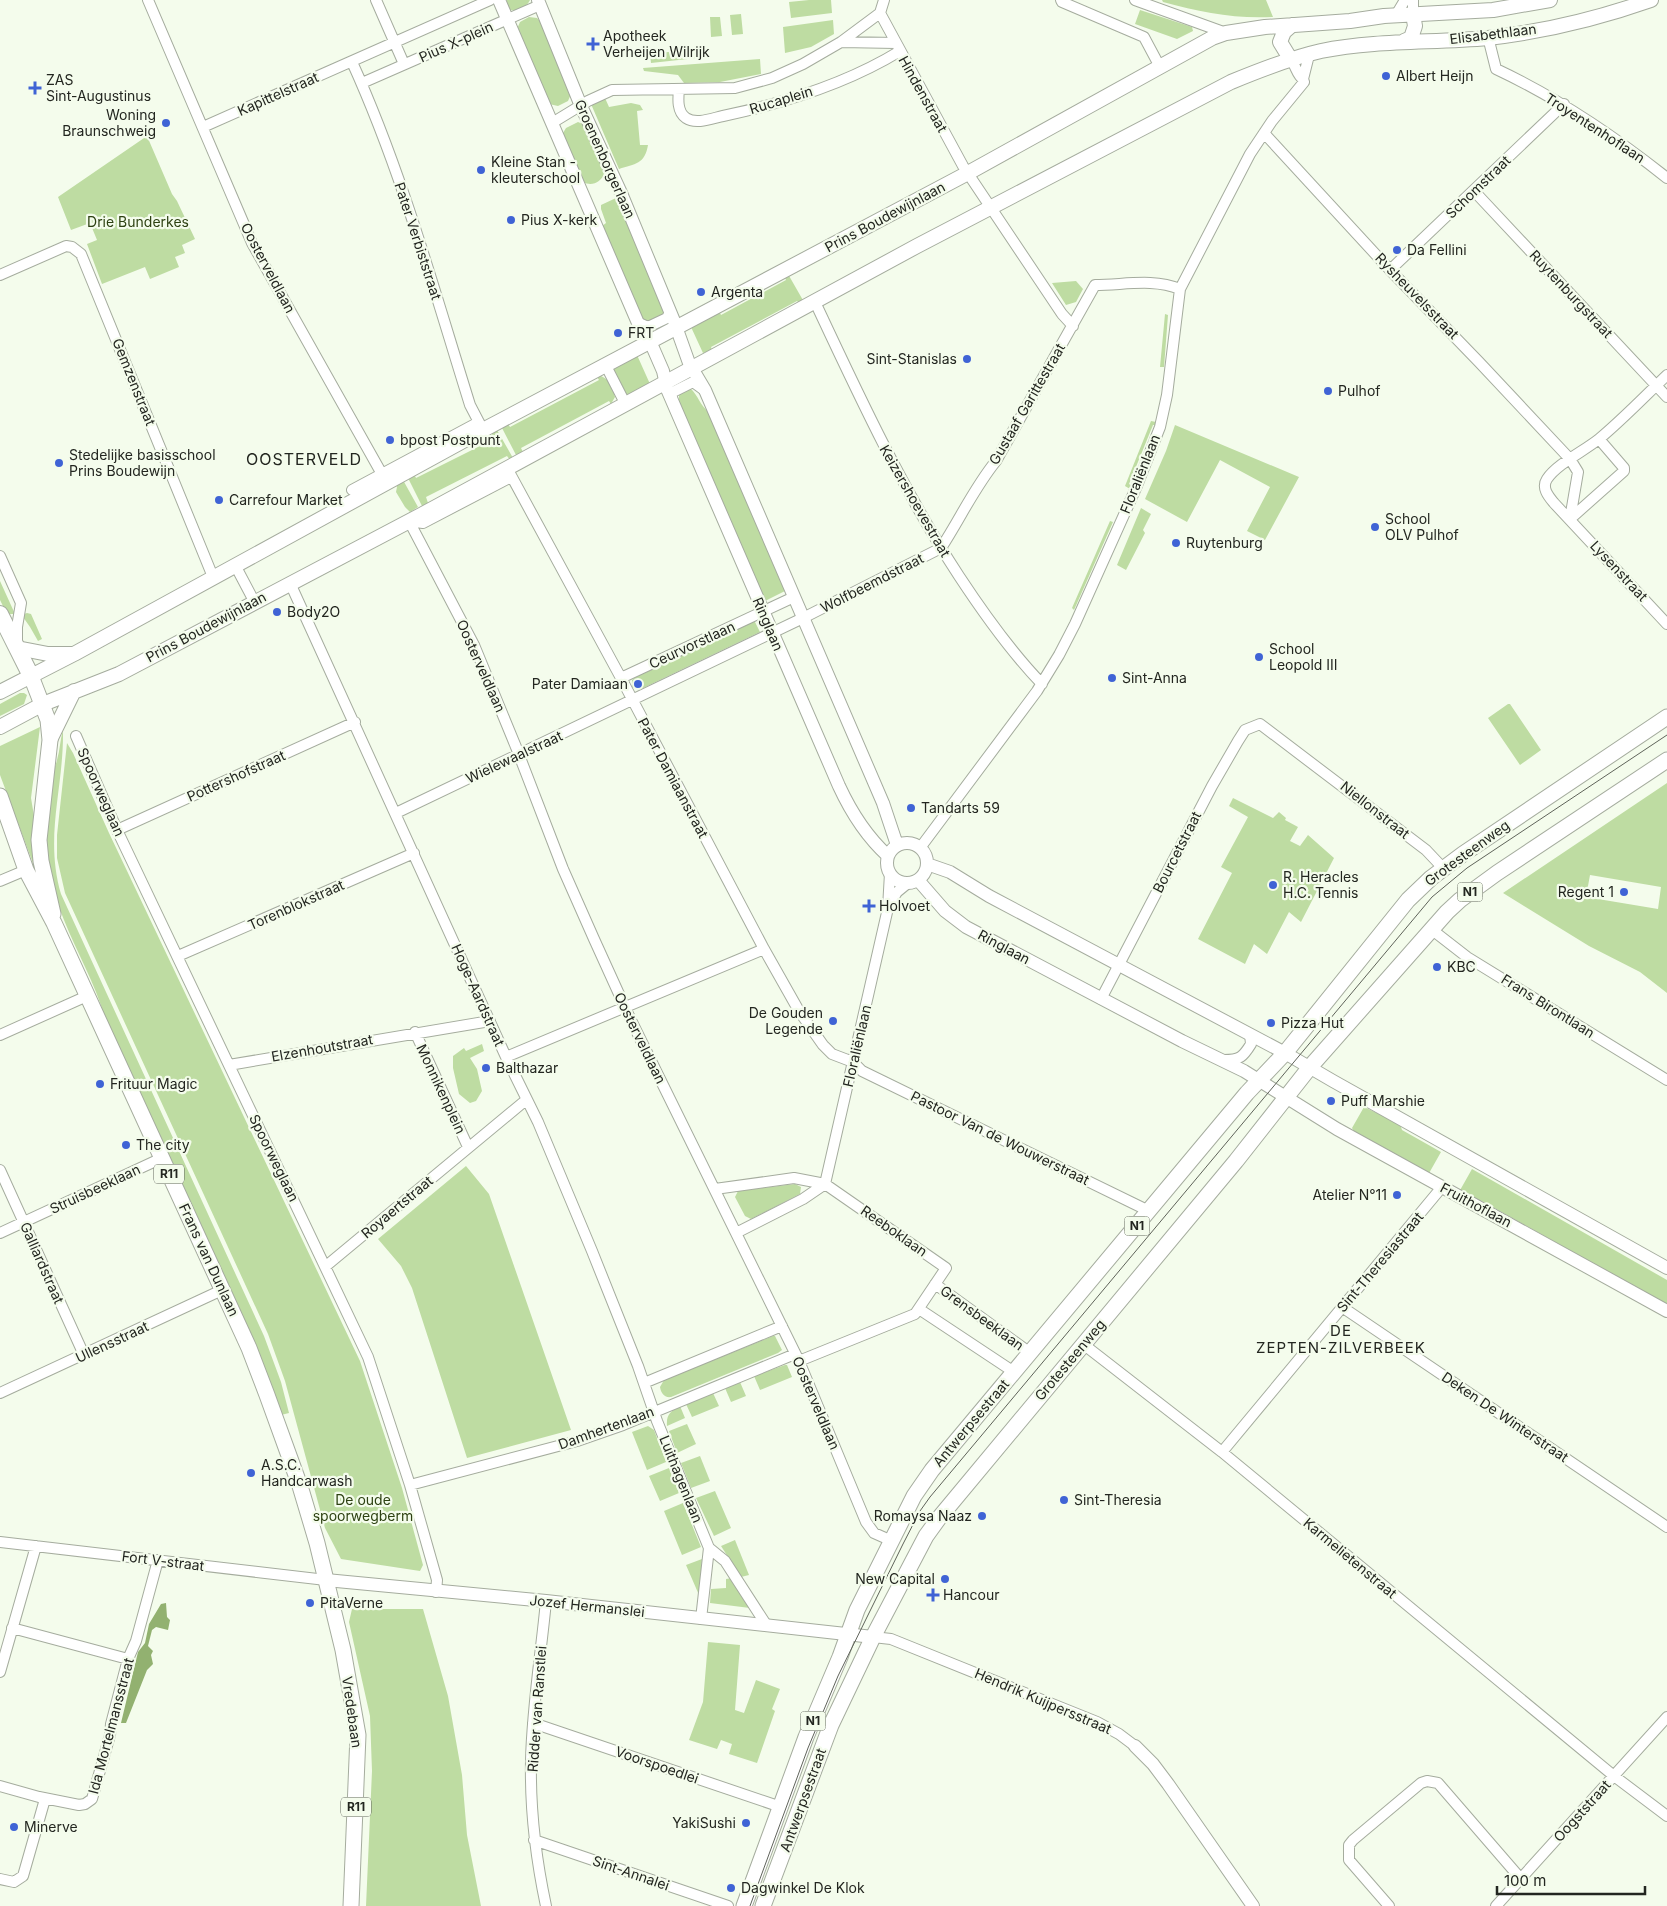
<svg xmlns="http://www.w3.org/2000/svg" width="1667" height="1906" font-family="Inter,sans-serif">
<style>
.green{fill:#bedca2;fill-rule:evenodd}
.water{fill:#92b170}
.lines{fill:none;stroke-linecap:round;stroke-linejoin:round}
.minor-casing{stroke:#a5ac9e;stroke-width:12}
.tertiary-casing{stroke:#a5ac9e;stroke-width:14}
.secondary-casing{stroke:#a5ac9e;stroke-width:16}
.primary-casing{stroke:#a5ac9e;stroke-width:17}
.trunk-casing{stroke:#a5ac9e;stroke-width:18}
.minor{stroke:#fff;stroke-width:10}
.tertiary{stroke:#fff;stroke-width:12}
.secondary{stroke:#fff;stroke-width:14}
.primary{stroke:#fff;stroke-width:15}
.trunk{stroke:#fff;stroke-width:16}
.tram{stroke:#5f635a;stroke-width:1}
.poi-dot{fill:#3f63d5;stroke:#f4fcec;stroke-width:2}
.labels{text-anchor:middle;stroke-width:4.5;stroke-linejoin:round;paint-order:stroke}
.shield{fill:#f4fcec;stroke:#62665d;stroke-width:1}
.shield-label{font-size:12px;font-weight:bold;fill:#232620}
.street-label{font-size:14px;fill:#232620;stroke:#f4fcec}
.poi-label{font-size:14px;fill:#232620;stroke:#f4fcec;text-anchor:start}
.park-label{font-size:14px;fill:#2d4112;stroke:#f4fcec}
.neighbourhood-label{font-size:15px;letter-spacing:1px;fill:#232620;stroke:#f4fcec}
.quarter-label{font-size:16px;letter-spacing:1px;fill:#232620;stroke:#f4fcec}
</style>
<rect width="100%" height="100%" fill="#f4fcec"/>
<path class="green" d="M507,0H530C526,8 519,11 510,10L506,4Z
M809,0H831L832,13L791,18L789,2Z
M1162,0H1266L1273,17C1233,19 1201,12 1163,2Z
M1140,10L1192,27L1193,31L1177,39L1135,24Z
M741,14L743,34L732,35L730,15Z
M529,17L537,18L542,23L571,94L568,101L558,106L549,104L517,29L520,22Z
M710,17H720L722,36L711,37Z
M833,20L834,34L811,47L785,53L783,27Z
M705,48L706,57L651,63L650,54Z
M760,59L761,74L720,82L684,83L678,75L644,71L643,68Z
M605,98L609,107L631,103L640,105L643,110L637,111L640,145H648C645,164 635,164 619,169L591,104Z
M578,122L585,125L605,173C601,182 592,187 583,182L563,133L566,128Z
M147,136L172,194L177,201L195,239L182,245L185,253L175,257L179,267L150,279L145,267L102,284L87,244L97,240L90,223L71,230L58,197Z
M616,198L664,311L663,314L648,322L641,318L602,226L606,223L601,209V205Z
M788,274L804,302L800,304L797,301L711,347L712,350L703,353L691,327L719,311L721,315L786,280L784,276Z
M1076,281L1083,289L1076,302L1066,305L1052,283Z
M1165,314L1168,315L1164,367H1160Z
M637,355L650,384L626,397L612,368Z
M601,376C609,379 613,388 615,397L611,404L609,401L521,448L523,452L516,455L502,428L508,424L510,427L599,380L597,377Z
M690,388C699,396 699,405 710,413L785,591L763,602L679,402V394Z
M1151,421L1156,422L1155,425H1153L1129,484L1132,486L1130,489L1125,486Z
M1175,425L1299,477L1265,540L1247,531L1270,487L1220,460L1187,522L1145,499L1166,451Z
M497,430L513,458L510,460L507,456L426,497L428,503L422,506L408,478L414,474L416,478L492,440V432Z
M403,480L418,507L410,512L405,507L396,492L397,487L395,484Z
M1141,508L1151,514L1143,530L1145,533L1126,570L1117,565Z
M1110,521L1113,522L1074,610L1072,608Z
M0,581L15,614H7L0,600Z
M27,613L31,614L42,639L38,641L30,627L23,617L24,614Z
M754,620L760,632L639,690L632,687V680L636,677Z
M20,693H24L27,695L24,704L0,716V704Z
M1508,704H1510L1541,750L1520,765L1488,718Z
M40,727L31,798L34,816L32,836L35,866H34L0,775V746Z
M63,730C64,788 44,836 61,894L264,1336L281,1382L289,1413L281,1415L105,1018C95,983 77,953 64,920C45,875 43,825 51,778C52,771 56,766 57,760C60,750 60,740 63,730Z
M67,743L73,753L109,833L360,1361L402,1488L423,1565L420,1571L341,1559L325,1528L285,1381L268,1334L65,893L57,858V835Z
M1667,783V993L1640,972L1589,946L1503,893ZM1590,875L1661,887L1658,909L1586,897Z
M1233,798L1273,818L1279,812L1286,818L1285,820L1298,827L1290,841L1300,846L1308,835L1334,858L1301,922L1289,912L1267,954L1254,944L1245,964L1198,939L1232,873L1221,867L1248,817L1229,806Z
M482,1044L484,1051L470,1058L477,1069L482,1091L476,1101L470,1103L459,1094L453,1068V1056L464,1048L466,1051Z
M1364,1107L1400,1124L1402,1130L1441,1152L1428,1175L1356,1135L1352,1128Z
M466,1166L489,1194L571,1430L467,1458L412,1288L401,1266L378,1239Z
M1472,1169L1667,1280V1305L1482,1201L1459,1192Z
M795,1184L801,1187L800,1194L751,1219L745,1216L735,1197L738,1191Z
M773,1336H775L782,1350L778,1353L671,1397C664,1398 661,1393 660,1387L664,1380Z
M785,1365H787L792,1377L760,1390L754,1376Z
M740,1382L746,1396L731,1402L725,1388Z
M713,1393L719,1406L692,1417L686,1404Z
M680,1406L685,1418L667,1426C666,1414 671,1411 680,1406Z
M687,1424L696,1444L677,1453L669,1431Z
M648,1426L654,1430L666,1462L647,1470L632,1432Z
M700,1456L710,1481L691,1488L681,1463Z
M669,1468L679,1493L660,1501L649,1476Z
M715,1491L731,1528L714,1536L696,1498Z
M683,1503L701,1547L682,1555L664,1511Z
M735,1540L749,1575L741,1577L721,1546Z
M702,1559L699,1595L686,1565Z
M732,1578L750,1608L710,1603L711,1589L726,1588V1579Z
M352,1609H423L448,1696L462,1775L467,1835L481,1906H366L372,1771L370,1716L349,1622Z
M708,1642L740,1645L735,1710L744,1713L756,1680L780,1689L772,1709L775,1711L757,1763L729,1754L732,1744L721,1740L717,1749L689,1740L703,1702Z"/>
<path class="water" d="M166,1603L167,1617L170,1620L168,1630L156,1627L152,1630L148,1646L153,1651L151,1655L153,1664L147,1670L126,1723H121L138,1652L145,1643L149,1624L161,1604Z"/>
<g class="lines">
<defs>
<path id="minor" d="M148,0L252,243L387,483
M376,0L404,64
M1061,0L1062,2L1144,37L1160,67
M1135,0L1226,33
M1413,0V14
M880,13L963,166L1062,314L1073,326
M1396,15L1405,0
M1488,37L1496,69C1558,98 1614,136 1667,178
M841,42L896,43
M1291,60C1296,66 1297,75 1303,79
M352,62C402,172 434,290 470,405L483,430
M362,83L540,5
M679,89C678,99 677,112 686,118C696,125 713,118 723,116C785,103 846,84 900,51
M552,123L588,101L612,90L735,88L772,78L803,64L841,42L880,13L884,0
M203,127L490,0
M1264,133L1390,270L1479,362L1570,459L1578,472L1570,519
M1474,191L1667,397
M1390,270L1564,104
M0,275L66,246L72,247L81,254L213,577
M815,302C859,396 902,489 959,576C984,614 1010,651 1042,684
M637,322L648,327L667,318L670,312
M606,366L625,403
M1667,375C1645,396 1623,419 1599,439C1584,451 1557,464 1547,479C1541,488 1549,497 1554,503L1667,624
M671,398L673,392L693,382L704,390
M507,468L621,678L764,949L799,1011L823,1045L832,1054L853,1062L862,1071L1149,1211
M352,490L479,422
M1570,519L1624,471V468L1599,439
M409,521L474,645L516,747L563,869L594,939L629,1016L799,1361L866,1522L874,1533L892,1541
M409,521L423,523L511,477
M0,556L21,603L17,627V642
M235,565L254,601
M290,583L506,1057L538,1122L592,1251L638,1366L657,1421L709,1548L725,1561L767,1626
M621,678L794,597
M76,736L117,830L368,1357L410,1485L437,1580L436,1592
M396,813L803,618L941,548C960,519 974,488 996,461L1095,285C1124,285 1153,278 1180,289
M117,830L355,722
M920,848L1037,691L1059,655L1075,624L1136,488L1160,427L1167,395L1180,289L1250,154L1272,121L1304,82L1303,79L1308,59L1311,54
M0,881L26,870
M889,905L897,892L908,883
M1431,929L1467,957L1667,1080
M178,956L414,853
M1101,999L1212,786L1238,741L1245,730L1260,724L1426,850L1443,868
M415,1032L468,1147
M0,1035L87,996
M506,1057L764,949
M1224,1060C1240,1060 1243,1057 1251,1044L1250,1034
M229,1065L490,1021
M0,1170L84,1355
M825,1184L888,908L890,873
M715,1189L794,1178L825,1184L946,1268L915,1314L799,1361
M0,1233L162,1158
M736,1233L803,1199L825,1184
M326,1266L526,1100
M935,1284L1029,1352
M1342,1307L1667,1527
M919,1309L1014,1372
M1083,1344L1222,1452L1614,1776L1667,1816
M644,1383L782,1326
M0,1393L222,1290
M1222,1452L1442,1187
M410,1485L577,1441L623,1425L795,1354
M0,1542L326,1580
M701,1619L709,1548
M12,1628L128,1659
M873,1637L891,1639L1097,1722L1119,1734L1135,1746
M0,1672L36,1546
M533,1723L781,1807
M0,1786L39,1797L79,1805L85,1804L92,1799L110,1735L111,1724L128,1659L136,1641L158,1560
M534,1840L728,1906
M0,1879L14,1882L23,1876L45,1799
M546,1906C536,1859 530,1809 531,1761C532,1708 541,1654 546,1601
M1389,1906L1349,1860V1845L1353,1840L1421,1783L1427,1781L1438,1783L1521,1879
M1496,1906L1667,1717"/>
<path id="tertiary" d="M499,0L644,337L653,348L663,371L667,389L839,786C851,812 866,836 888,856
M538,0L581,106L621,193L674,321L689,363L705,390L883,803L897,845
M887 863a20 20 0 1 1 40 0a20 20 0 1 1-40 0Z
M927,864L950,872L989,896L1285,1053L1333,1081L1667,1268
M918,880L945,911L966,927L1182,1041L1244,1071L1337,1129L1667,1311
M326,1580L546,1601L873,1637
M1135,1746L1153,1764L1168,1784L1253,1906"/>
<path id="secondary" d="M1404,41L1411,38L1415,26L1413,14
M1291,60L1280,42L1284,32L1292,25
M17,648L48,654H71
M0,692L74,654L483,430L968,173L1212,38L1226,33L1265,27L1350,21L1384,16L1493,10L1550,0
M0,727L43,704L119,674L421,515L917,246L1231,82C1260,70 1290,58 1321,51C1376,40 1432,43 1488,38C1541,32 1600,18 1651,0
M50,740L74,691"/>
<path id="primary" d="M31,676L48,720L50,740L39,840L41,861L53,914
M0,796L26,870L54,923L249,1348L267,1395L300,1486L317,1543L343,1650L358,1735L351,1906
M744,1906L806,1737L840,1657L857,1610L914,1496L932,1470L1247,1093L1285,1053L1408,900L1431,878L1463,854L1667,717
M763,1906L831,1725L873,1637L926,1536L939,1518L1236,1161L1310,1067L1447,912L1460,900L1497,873L1667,760"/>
<path id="trunk" d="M0,614L31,676"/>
</defs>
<use href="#minor" class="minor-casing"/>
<use href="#tertiary" class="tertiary-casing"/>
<use href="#secondary" class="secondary-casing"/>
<use href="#primary" class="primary-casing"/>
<use href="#trunk" class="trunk-casing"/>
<use href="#minor" class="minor"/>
<use href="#tertiary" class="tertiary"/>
<use href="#secondary" class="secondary"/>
<use href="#primary" class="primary"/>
<use href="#trunk" class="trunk"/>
<path class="tram" d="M750,1906L808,1748L838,1676L903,1544L920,1511L930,1497L1432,897L1467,868L1667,735"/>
</g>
<g class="poi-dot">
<path d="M590.5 36.5h5v5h5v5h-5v5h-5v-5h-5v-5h5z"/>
<circle cx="1386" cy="76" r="5"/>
<path d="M32.5 80.5h5v5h5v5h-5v5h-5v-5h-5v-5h5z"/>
<circle cx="166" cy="123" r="5"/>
<circle cx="481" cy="170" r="5"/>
<circle cx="511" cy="220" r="5"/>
<circle cx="1397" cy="250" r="5"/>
<circle cx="701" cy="292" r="5"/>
<circle cx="618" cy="333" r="5"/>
<circle cx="967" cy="359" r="5"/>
<circle cx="1328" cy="391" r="5"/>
<circle cx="390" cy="440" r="5"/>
<circle cx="59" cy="463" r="5"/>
<circle cx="219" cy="500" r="5"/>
<circle cx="1375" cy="527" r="5"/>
<circle cx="1176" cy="543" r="5"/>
<circle cx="277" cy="612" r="5"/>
<circle cx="1259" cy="657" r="5"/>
<circle cx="1112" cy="678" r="5"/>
<circle cx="638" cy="684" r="5"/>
<circle cx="911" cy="808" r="5"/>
<circle cx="1273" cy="885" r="5"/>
<circle cx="1624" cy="892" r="5"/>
<path d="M866.5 898.5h5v5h5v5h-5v5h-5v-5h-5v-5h5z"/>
<circle cx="1437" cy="967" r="5"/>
<circle cx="833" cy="1021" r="5"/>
<circle cx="1271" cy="1023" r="5"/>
<circle cx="486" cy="1068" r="5"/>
<circle cx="100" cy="1084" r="5"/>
<circle cx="1331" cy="1101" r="5"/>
<circle cx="126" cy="1145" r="5"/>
<circle cx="1397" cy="1195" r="5"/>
<circle cx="251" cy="1473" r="5"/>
<circle cx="1064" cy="1500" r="5"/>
<circle cx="982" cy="1516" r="5"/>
<circle cx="945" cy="1579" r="5"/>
<path d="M930.5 1587.5h5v5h5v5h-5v5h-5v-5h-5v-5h5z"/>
<circle cx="310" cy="1603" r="5"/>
<circle cx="746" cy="1823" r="5"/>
<circle cx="14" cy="1827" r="5"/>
<circle cx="731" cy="1888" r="5"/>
</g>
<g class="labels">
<g class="shield">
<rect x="1457.5" y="882.5" width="25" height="19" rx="4"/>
<rect x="154" y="1164.5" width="30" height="19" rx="4"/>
<rect x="1124.5" y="1216.5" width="25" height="19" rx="4"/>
<rect x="800.5" y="1711.5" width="25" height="19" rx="4"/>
<rect x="341" y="1797.5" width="30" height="19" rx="4"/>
</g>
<g class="shield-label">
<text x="1470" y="896">N1</text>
<text x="169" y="1178">R11</text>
<text x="1137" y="1230">N1</text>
<text x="813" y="1725">N1</text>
<text x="356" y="1811">R11</text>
</g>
<g class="street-label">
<text transform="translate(1493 34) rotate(-7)" y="5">Elisabethlaan</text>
<text transform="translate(456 42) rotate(-24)" y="5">Pius X-plein</text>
<text transform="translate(278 94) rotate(-24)" y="5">Kapittelstraat</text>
<text transform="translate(923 94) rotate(61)" y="5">Hindenstraat</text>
<text transform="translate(781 100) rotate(-17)" y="5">Rucaplein</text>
<text transform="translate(1595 128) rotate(33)" y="5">Troyentenhoflaan</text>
<text transform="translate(605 159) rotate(66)" y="5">Groenenborgerlaan</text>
<text transform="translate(1478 187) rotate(-44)" y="5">Schomstraat</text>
<text transform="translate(885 217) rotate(-28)" y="5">Prins Boudewijnlaan</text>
<text transform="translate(418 241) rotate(72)" y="5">Pater Verbiststraat</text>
<text transform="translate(268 268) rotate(62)" y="5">Oosterveldlaan</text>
<text transform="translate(1571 294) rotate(47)" y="5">Ruytenburgstraat</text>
<text transform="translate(1417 296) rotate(46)" y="5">Rysheuvelsstraat</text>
<text transform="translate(134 382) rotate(68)" y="5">Gemzenstraat</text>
<text transform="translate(1027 404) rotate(-60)" y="5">Gustaaf Garittestraat</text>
<text transform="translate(1140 474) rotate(-68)" y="5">Floraliënlaan</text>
<text transform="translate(915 501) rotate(60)" y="5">Keizershoevestraat</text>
<text transform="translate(1619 571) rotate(47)" y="5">Lysenstraat</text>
<text transform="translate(872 583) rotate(-27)" y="5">Wolfbeemdstraat</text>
<text transform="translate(768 624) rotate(67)" y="5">Ringlaan</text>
<text transform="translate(206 627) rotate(-28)" y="5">Prins Boudewijnlaan</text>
<text transform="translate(692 645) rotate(-25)" y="5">Ceurvorstlaan</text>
<text transform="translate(481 666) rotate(66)" y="5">Oosterveldlaan</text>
<text transform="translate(514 757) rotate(-25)" y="5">Wielewaalstraat</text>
<text transform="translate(236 776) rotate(-24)" y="5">Pottershofstraat</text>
<text transform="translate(673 778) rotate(62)" y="5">Pater Damiaanstraat</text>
<text transform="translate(101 792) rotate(66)" y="5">Spoorweglaan</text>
<text transform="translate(1375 810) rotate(38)" y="5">Niellonstraat</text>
<text transform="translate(1177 852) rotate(-63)" y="5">Bourcetstraat</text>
<text transform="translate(1467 853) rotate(-36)" y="5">Grotesteenweg</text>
<text transform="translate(296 905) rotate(-24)" y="5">Torenblokstraat</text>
<text transform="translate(1004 947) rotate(28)" y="5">Ringlaan</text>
<text transform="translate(478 995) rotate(66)" y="5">Hoge-Aardstraat</text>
<text transform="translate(1548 1006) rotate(32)" y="5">Frans Birontlaan</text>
<text transform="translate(640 1038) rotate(64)" y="5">Oosterveldlaan</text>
<text transform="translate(857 1046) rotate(-77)" y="5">Floraliënlaan</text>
<text transform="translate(322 1048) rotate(-10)" y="5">Elzenhoutstraat</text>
<text transform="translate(441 1089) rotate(65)" y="5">Monnikenplein</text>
<text transform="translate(1000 1138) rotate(26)" y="5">Pastoor Van de Wouwerstraat</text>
<text transform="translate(274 1158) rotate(64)" y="5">Spoorweglaan</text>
<text transform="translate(95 1189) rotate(-25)" y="5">Struisbeeklaan</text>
<text transform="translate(1476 1205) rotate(28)" y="5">Fruithoflaan</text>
<text transform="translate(397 1207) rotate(-40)" y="5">Royaertstraat</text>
<text transform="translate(894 1231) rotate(35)" y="5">Reeboklaan</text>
<text transform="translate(209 1260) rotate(65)" y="5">Frans van Dunlaan</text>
<text transform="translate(1380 1262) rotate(-50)" y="5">Sint-Theresiastraat</text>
<text transform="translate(42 1263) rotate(66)" y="5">Galliardstraat</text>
<text transform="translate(982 1318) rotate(36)" y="5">Grensbeeklaan</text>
<text transform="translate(112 1342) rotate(-25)" y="5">Ullensstraat</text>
<text transform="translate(1070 1360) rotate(-50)" y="5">Grotesteenweg</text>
<text transform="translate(816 1403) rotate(67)" y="5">Oosterveldlaan</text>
<text transform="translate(1505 1417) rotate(34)" y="5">Deken De Winterstraat</text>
<text transform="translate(971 1423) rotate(-50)" y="5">Antwerpsestraat</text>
<text transform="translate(606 1428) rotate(-20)" y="5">Damhertenlaan</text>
<text transform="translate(681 1479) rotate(68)" y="5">Luithagenlaan</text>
<text transform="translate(1350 1558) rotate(40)" y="5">Karmelietenstraat</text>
<text transform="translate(163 1561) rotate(7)" y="5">Fort V-straat</text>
<text transform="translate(587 1606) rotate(6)" y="5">Jozef Hermanslei</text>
<text transform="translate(1043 1701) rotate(23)" y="5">Hendrik Kuijpersstraat</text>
<text transform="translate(537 1709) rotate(-86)" y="5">Ridder van Ranstlei</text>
<text transform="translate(352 1712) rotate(82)" y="5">Vredebaan</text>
<text transform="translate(111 1726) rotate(-75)" y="5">Ida Mortelmansstraat</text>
<text transform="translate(657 1765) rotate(19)" y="5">Voorspoedlei</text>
<text transform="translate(803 1800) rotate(-70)" y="5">Antwerpsestraat</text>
<text transform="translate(1582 1811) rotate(-48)" y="5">Oogststraat</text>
<text transform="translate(631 1873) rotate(19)" y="5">Sint-Annalei</text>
</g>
<g class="poi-label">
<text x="603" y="41">Apotheek<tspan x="603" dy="16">Verheijen Wilrijk</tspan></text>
<text x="1396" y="81">Albert Heijn</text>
<text x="46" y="85">ZAS<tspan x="46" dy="16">Sint-Augustinus</tspan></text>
<text x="156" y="120" text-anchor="end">Woning<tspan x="156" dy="16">Braunschweig</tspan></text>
<text x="491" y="167">Kleine Stan -<tspan x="491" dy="16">kleuterschool</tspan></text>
<text x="521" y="225">Pius X-kerk</text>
<text x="1407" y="255">Da Fellini</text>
<text x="711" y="297">Argenta</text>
<text x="628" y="338">FRT</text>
<text x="957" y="364" text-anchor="end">Sint-Stanislas</text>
<text x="1338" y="396">Pulhof</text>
<text x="400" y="445">bpost Postpunt</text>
<text x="69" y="460">Stedelijke basisschool<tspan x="69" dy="16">Prins Boudewijn</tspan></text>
<text x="229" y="505">Carrefour Market</text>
<text x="1385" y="524">School<tspan x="1385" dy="16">OLV Pulhof</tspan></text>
<text x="1186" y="548">Ruytenburg</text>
<text x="287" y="617">Body2O</text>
<text x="1269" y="654">School<tspan x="1269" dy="16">Leopold III</tspan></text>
<text x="1122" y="683">Sint-Anna</text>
<text x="628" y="689" text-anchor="end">Pater Damiaan</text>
<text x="921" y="813">Tandarts 59</text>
<text x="1283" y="882">R. Heracles<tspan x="1283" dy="16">H.C. Tennis</tspan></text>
<text x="1614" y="897" text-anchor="end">Regent 1</text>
<text x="879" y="911">Holvoet</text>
<text x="1447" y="972">KBC</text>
<text x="823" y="1018" text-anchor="end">De Gouden<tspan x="823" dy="16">Legende</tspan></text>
<text x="1281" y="1028">Pizza Hut</text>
<text x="496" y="1073">Balthazar</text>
<text x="110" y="1089">Frituur Magic</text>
<text x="1341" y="1106">Puff Marshie</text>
<text x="136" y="1150">The city</text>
<text x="1387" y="1200" text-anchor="end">Atelier N°11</text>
<text x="261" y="1470">A.S.C.<tspan x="261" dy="16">Handcarwash</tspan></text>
<text x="1074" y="1505">Sint-Theresia</text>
<text x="972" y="1521" text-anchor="end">Romaysa Naaz</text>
<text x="935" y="1584" text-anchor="end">New Capital</text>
<text x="943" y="1600">Hancour</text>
<text x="320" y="1608">PitaVerne</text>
<text x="736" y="1828" text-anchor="end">YakiSushi</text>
<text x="24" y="1832">Minerve</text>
<text x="741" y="1893">Dagwinkel De Klok</text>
</g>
<g class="park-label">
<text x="138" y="227">Drie Bunderkes</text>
<text x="363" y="1505">De oude<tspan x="363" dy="16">spoorwegberm</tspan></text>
</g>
<g class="neighbourhood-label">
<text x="1341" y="1336">DE<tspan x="1341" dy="17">ZEPTEN-ZILVERBEEK</tspan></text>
</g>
<g class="quarter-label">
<text x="304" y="465">OOSTERVELD</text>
</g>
</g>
<path d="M1497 1886v8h148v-8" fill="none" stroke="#232620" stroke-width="2.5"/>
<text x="1504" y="1886" font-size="15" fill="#232620" stroke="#f4fcec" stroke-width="4" paint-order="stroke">100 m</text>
</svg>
